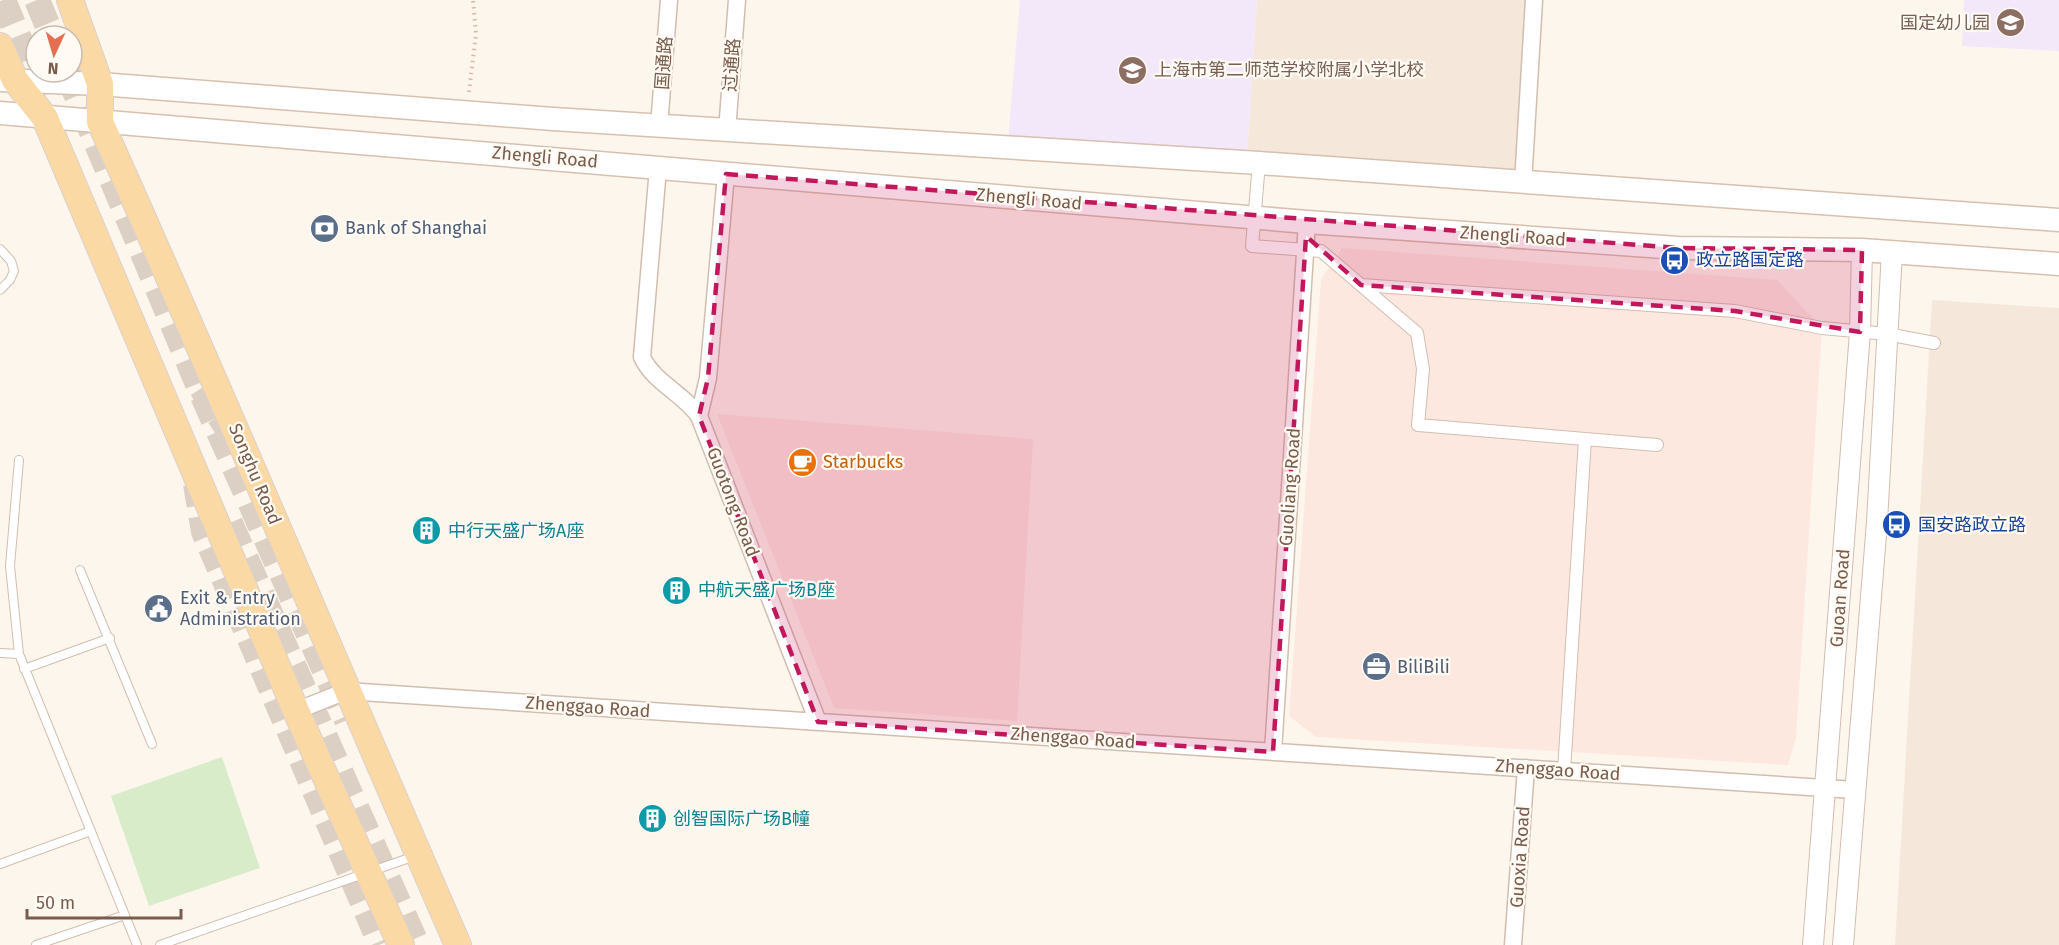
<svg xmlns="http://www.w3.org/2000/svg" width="2059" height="945" font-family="'Fira Sans','Noto Sans SC',sans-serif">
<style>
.residential{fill:#f5e8da}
.commercial{fill:#fde8e0}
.education{fill:#f3e8fa}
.green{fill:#d8ecc9}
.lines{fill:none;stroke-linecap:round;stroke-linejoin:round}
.secondary-tunnel{stroke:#dcd0c4;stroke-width:22;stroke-dasharray:22 11;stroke-linecap:butt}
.primary-tunnel{stroke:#dcd0c4;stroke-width:26;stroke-dasharray:26 13;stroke-linecap:butt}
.service-casing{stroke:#d1beb0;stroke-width:10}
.pedestrian-casing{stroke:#d1beb0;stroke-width:14}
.minor-casing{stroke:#d1beb0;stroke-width:19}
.tertiary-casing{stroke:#d1beb0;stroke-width:22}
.secondary-casing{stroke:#d6c0b0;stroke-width:25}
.primary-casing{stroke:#dad1cd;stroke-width:28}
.path{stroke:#d9b8a5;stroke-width:4;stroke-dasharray:1.5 4.5;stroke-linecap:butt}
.service{stroke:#fff;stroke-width:8}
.pedestrian{stroke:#fff;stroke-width:12}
.minor{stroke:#fff;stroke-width:16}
.tertiary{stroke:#fff;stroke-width:20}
.secondary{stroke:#fff;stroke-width:22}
.primary{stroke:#fbd9a5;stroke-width:26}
.marked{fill:#c2185b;fill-opacity:0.2;stroke:#c2185b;stroke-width:4.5;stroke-dasharray:12 8;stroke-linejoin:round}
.labels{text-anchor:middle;stroke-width:4.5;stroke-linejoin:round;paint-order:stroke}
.education-label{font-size:18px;fill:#785e54;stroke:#fffaf3;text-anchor:end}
.street-label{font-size:18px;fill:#7a5c4d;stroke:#fffaf3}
.service-label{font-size:18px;fill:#4e5e75;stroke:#fffaf3;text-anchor:start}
.transit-label{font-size:18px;fill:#164399;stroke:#fffaf3;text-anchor:start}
.food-label{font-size:18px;fill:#c56008;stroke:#fffaf3;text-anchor:start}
.culture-label{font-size:18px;fill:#0d838f;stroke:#fffaf3;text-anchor:start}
</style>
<rect width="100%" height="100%" fill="#fdf6ec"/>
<path class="residential" d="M1257,0H1531L1518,175L1247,156Z
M1932,300L2059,308V945H1895Z"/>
<path class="commercial" d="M1342,248L1777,280L1822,328L1796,738L1788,765L1316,737L1289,716L1321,279Z
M717,414L1033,439L1017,721L834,708Z"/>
<path class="education" d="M1020,0H1257L1247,156L1008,140Z
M1964,0H2059V51L1962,46Z"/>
<path class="green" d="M222,757L260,868L149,906L111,796Z"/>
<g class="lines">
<path class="secondary-tunnel" d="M200,389L233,441
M194,484L202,532L379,945"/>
<path class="primary-tunnel" d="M3,0L45,102
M37,0L52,36
M67,72L200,389L347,720
M230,523L417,945"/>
<defs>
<path id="service" d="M0,249L11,261L14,271L10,280L0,290
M19,460L10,566L19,654L137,945
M80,570L152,744
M0,653L19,654
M24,669L110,638
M0,864L91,831
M36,945L125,915
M160,945L415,856"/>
<path id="pedestrian" d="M1259,163L1252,246L1321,251L1417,333L1423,369L1418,425L1585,439L1564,771
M1361,285L1735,311L1822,328L1887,334L1934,343
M1585,439L1657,445"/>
<path id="minor" d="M659,126L669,0
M727,131L737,0
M658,168L642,357C654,383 683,393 699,416L818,722
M1523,183L1534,0
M699,416L708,378L726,174
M296,711L346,691L1855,790
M1273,752L1307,222
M1513,945L1526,768"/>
<path id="tertiary" d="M1813,945L1860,332L1862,250
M1843,945L1877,522L1892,252"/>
<path id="secondary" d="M0,80L100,84L553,119L1259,163L2059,220
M0,113L1307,222L1678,248L1862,250L2059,264"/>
<path id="primary" d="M70,0L100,84V122C223,395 338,671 458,945
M0,46L15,80L45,118L296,711L401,945"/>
</defs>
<use href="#service" class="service-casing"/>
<use href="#pedestrian" class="pedestrian-casing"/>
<use href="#minor" class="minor-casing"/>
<use href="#tertiary" class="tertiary-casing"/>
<use href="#secondary" class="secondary-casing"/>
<use href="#primary" class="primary-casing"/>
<path class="path" d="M469,92L476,34L473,0"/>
<use href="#service" class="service"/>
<use href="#pedestrian" class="pedestrian"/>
<use href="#minor" class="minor"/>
<use href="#tertiary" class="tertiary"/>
<use href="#secondary" class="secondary"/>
<use href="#primary" class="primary"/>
</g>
<path class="marked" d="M726,174L1678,248L1862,250L1860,332L1735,311L1361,285L1306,236L1273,752L818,722L699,416L708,378Z"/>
<defs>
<symbol id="school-disc" viewBox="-11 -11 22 22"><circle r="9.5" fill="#8d6e63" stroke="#fffaf3"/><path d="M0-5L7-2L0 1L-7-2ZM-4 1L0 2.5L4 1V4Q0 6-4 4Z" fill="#fff"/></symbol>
<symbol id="bank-disc" viewBox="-11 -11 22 22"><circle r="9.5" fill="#5c6f8a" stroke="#fffaf3"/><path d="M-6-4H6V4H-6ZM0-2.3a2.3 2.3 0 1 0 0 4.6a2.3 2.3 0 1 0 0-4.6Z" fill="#fff"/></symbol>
<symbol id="bus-disc" viewBox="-11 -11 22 22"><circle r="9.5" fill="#1a4fb4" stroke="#fffaf3"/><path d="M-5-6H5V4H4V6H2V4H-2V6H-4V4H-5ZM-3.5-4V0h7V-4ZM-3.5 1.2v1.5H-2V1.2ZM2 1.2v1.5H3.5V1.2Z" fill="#fff"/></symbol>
<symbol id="cafe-disc" viewBox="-11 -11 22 22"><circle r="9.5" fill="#e8710a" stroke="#fffaf3"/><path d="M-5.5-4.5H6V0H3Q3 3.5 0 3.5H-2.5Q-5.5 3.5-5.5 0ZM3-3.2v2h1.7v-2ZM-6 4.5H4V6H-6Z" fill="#fff"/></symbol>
<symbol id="building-disc" viewBox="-11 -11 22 22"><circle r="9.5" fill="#0f9aa8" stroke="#fffaf3"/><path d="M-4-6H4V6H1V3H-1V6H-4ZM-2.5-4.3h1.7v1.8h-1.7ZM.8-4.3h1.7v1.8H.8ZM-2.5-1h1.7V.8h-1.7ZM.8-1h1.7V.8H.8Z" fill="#fff"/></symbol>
<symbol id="civic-disc" viewBox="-11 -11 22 22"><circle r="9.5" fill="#5c6f8a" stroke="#fffaf3"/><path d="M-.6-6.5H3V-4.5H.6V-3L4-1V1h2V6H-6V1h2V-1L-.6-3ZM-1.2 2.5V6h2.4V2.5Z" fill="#fff"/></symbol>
<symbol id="office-disc" viewBox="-11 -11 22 22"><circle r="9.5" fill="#5c6f8a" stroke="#fffaf3"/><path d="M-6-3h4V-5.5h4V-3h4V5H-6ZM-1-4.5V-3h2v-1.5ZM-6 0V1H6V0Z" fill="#fff"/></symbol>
</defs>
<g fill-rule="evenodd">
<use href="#school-disc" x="1994" y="6" width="33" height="33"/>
<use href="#school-disc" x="1116" y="54" width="33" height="33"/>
<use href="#bank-disc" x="308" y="212" width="33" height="33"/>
<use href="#bus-disc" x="1658" y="244" width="33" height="33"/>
<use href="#cafe-disc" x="786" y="446" width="33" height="33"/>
<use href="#bus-disc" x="1880" y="508" width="33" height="33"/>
<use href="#building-disc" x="410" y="514" width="33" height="33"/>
<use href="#building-disc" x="660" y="574" width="33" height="33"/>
<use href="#civic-disc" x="142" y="592" width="33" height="33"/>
<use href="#office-disc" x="1360" y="650" width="33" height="33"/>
<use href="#building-disc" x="636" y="802" width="33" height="33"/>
</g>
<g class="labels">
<g class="education-label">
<text x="1990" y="29">国定幼儿园</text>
<text x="1154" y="76" text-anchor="start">上海市第二师范学校附属小学北校</text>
</g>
<g class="street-label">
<text transform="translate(664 63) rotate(-86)" y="6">国通路</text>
<text transform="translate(732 65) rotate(-86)" y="6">过通路</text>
<text transform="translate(545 157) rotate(5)" y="6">Zhengli Road</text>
<text transform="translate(1029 199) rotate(5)" y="6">Zhengli Road</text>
<text transform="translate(1513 236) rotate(4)" y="6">Zhengli Road</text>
<text transform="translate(255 474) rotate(67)" y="6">Songhu Road</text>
<text transform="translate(1290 487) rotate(-86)" y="6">Guoliang Road</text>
<text transform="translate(733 502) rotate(69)" y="6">Guotong Road</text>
<text transform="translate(1840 598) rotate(-86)" y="6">Guoan Road</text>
<text transform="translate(588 707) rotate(4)" y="6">Zhenggao Road</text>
<text transform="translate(1073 738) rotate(4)" y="6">Zhenggao Road</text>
<text transform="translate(1558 770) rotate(4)" y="6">Zhenggao Road</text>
<text transform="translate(1520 857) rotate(-86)" y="6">Guoxia Road</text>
</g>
<g class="service-label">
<text x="345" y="234">Bank of Shanghai</text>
<text x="180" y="604">Exit &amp; Entry<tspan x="180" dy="21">Administration</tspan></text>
<text x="1397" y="673">BiliBili</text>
</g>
<g class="transit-label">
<text x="1696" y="266">政立路国定路</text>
<text x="1918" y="531">国安路政立路</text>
</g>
<g class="food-label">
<text x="823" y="468">Starbucks</text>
</g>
<g class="culture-label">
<text x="448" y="537">中行天盛广场A座</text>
<text x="698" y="596">中航天盛广场B座</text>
<text x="673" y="825">创智国际广场B幢</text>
</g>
</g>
<g transform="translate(54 54) rotate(184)"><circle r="28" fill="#fffaf3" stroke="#cabbb1" stroke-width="1.5"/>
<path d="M0-4.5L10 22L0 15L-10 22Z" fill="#e76f51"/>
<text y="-9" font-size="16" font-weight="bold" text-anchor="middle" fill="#7a5c4d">N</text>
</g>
<path d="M27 909v9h154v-9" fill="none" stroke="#7a5c4d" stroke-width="3"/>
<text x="36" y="909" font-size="18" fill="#7a5c4d" stroke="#fffaf3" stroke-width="4.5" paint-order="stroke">50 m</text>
</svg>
